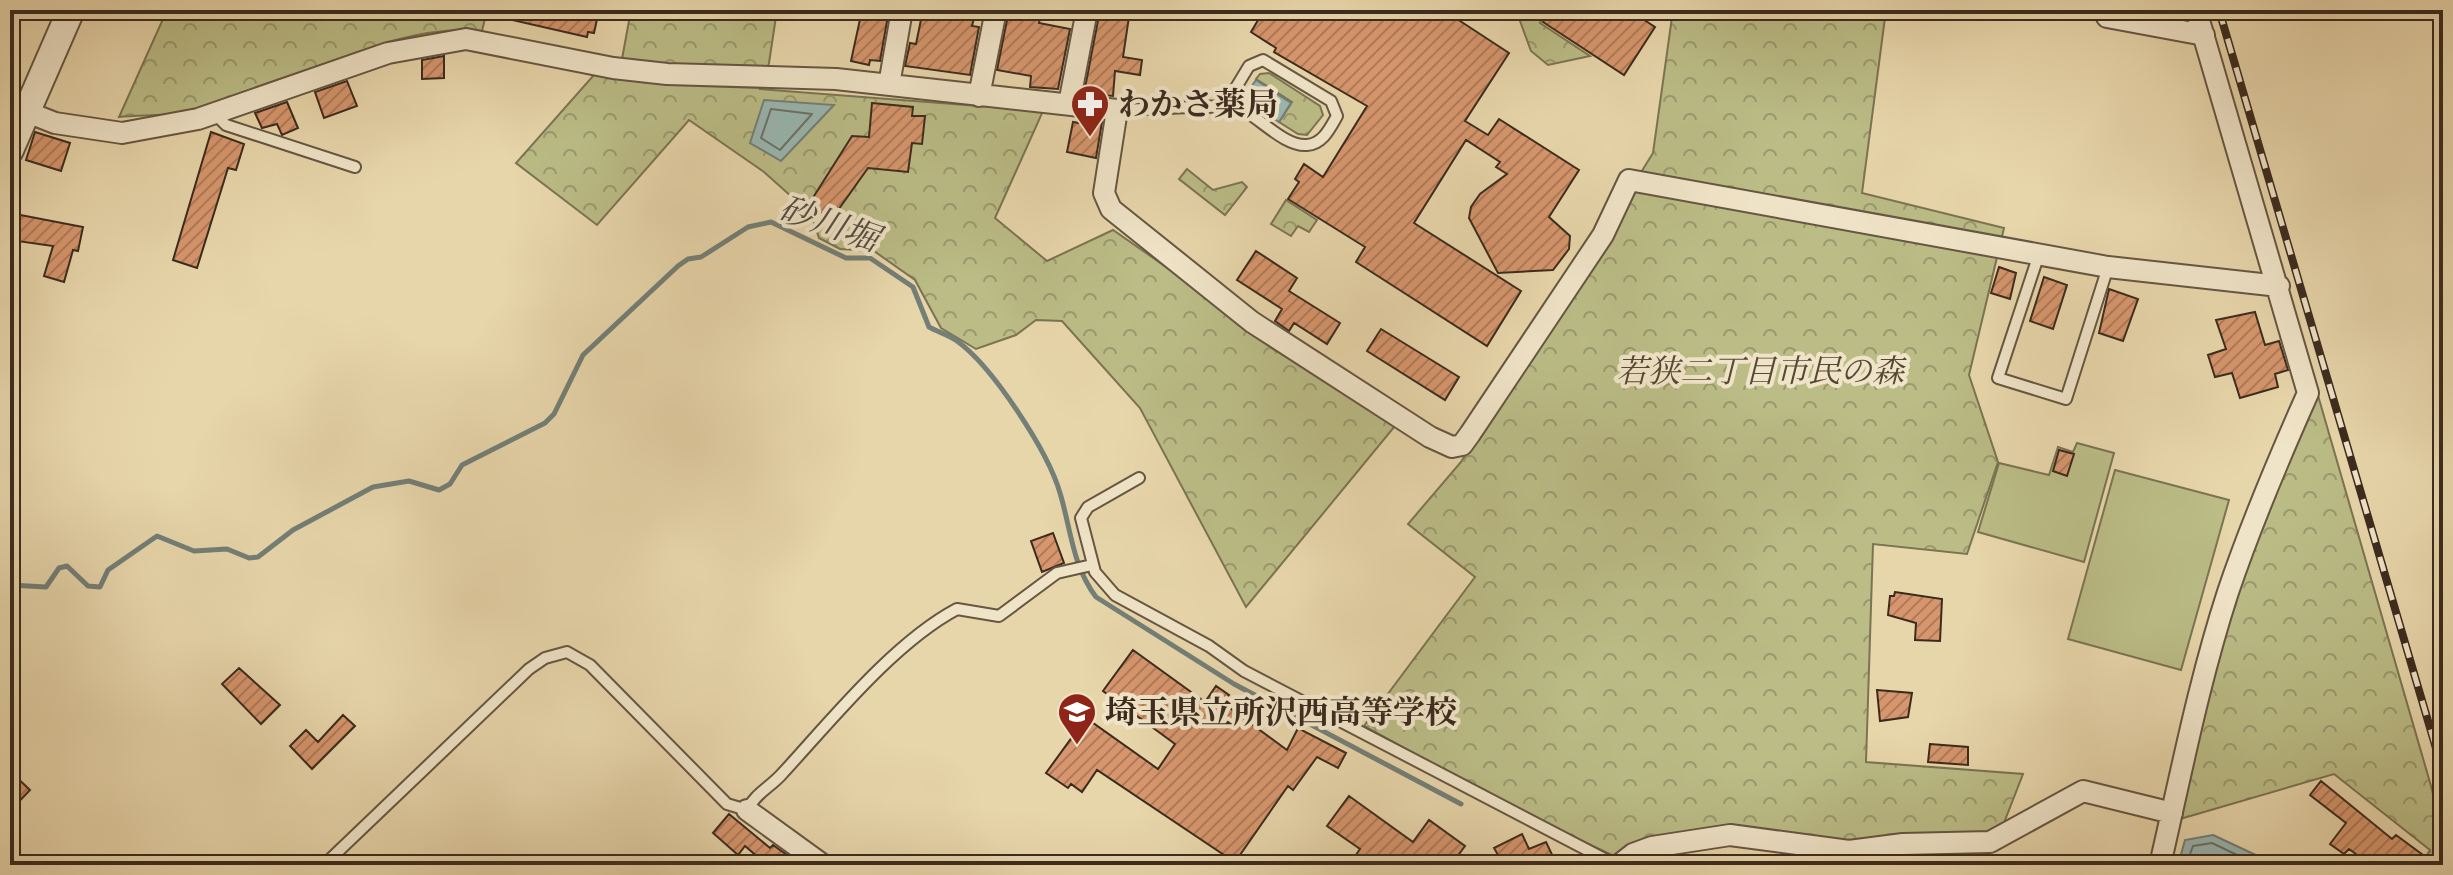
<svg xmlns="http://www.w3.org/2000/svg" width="2453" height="875" font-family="Vollkorn,'Noto Serif JP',serif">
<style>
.forest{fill:url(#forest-crowns);stroke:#7b7452;stroke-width:2}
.garden{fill:#bbbc86;stroke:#7b7452;stroke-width:2}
.water{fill:#99b7b1;stroke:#737f77;stroke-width:2}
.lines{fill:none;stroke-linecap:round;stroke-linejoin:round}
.shore{stroke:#6a7168;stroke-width:2}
.stream{stroke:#737f77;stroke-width:5}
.building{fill:url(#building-hatch);stroke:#3b2b1f;stroke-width:2}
.service-casing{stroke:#665642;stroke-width:14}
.minor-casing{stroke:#665642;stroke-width:24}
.tertiary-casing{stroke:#665642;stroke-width:30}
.service{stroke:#f0e4c8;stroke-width:10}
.minor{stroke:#f0e4c8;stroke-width:20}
.tertiary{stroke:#f0e4c8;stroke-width:26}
.rail-casing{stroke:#3b2b1f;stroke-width:8}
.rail{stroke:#f0e4c8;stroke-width:5;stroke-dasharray:15;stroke-linecap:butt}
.labels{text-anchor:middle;stroke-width:8;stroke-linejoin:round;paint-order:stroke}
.poi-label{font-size:32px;font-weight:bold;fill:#3b2b1f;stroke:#f0e4c8;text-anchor:start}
.park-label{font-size:32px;font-style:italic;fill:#554834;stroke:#f0e4c8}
.water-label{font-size:34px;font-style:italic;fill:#524e44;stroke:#f0e4c8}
</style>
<defs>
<pattern id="forest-crowns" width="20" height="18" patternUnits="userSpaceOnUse" patternTransform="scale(2)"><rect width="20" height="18" fill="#bbbc86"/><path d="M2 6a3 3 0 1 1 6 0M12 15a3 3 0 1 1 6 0" fill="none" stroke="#99996d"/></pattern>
<pattern id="building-hatch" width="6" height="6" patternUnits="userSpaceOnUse" patternTransform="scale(2)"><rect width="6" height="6" fill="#d7966d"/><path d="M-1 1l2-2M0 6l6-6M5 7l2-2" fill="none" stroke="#b07b59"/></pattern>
</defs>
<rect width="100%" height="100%" fill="#e8d6ab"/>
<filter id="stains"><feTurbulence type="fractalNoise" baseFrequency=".0025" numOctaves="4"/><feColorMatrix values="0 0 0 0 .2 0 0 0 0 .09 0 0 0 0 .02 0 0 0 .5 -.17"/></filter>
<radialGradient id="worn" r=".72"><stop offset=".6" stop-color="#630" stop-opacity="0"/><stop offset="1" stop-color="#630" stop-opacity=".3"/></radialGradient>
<path class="forest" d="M167,10H487L482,31C386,20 276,97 181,113C161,116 139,115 119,117Z
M631,10H777L769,63L760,89L1043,111L995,218L1047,261L1113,230L1395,426L1246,607L1140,408L1062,321L1036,320L1016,335L976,349L941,328L915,280L874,251L840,249L819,238L811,214L764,172L689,120L597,225L516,163L593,76L622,59Z
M1516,10H1547L1540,23L1590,56L1548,65L1531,51Z
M1673,10H1886L1862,193L2004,228L1969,375L1998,462L1967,554L1873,544L1866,762L2023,774L2000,833L1851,845L1742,828L1648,838L1616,857L1524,814L1364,726L1475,577L1408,524L1461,462L1653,153Z
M1269,73L1320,106L1323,115L1307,135L1298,134L1279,122L1292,102L1256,79L1260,74Z
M1187,169L1213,190L1242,182L1247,187L1225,215L1179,179Z
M1286,200L1317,220L1309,232L1298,226L1291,236L1271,224Z
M2317,392L2431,786L2443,833V865H2421L2430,850L2334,774L2180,819L2198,730L2238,590Z"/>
<path class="garden" d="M2077,443L2114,453L2084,562L1978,532L1999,463L2049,475L2058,447L2073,452Z
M2115,470L2229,500L2181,670L2068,639Z"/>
<path class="water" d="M1256,80L1291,103L1279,122L1248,101L1246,94Z
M764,100L834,105L781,161L750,143Z
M2213,835L2277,865H2178L2185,840Z"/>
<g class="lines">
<path class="shore" d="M771,109L812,114L780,150L761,138Z
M2186,865L2193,846L2212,843L2258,865"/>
<path class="stream" d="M10,585L46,587L59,568L67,566L88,586L100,587L108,570L157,536L194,551L227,549L249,558L258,557L293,530L373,487L409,481L439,490L450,484L462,465L545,423L554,414L583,355L678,266L688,259L701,257L748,227L771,222L846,258H870L913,287L929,327C938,332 949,335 957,341C992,366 1048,451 1060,493C1071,529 1072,565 1096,597L1234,684L1461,804"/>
</g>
<path class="building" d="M496,10H599L594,33L588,32L587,37L495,16Z
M862,10H889L880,61L870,60L869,65L851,61Z
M923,10L974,18L972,26L979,27L970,75L905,66L910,43L916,44Z
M1009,10L1041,14L1039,23L1070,29L1058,89L1030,87L1031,76L997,70Z
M1100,10H1130L1123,57L1142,60L1140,75L1115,71L1113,96L1084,93Z
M1264,10H1458L1454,17L1509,53L1465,121L1488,135L1499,119L1579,170L1549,217L1570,236L1569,249L1553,270L1498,273L1469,218L1471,207L1480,194L1507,174L1496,167L1500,162L1466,140L1414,223L1521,291L1487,346L1356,262L1365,247L1288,199L1299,182L1295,179L1304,164L1323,177L1367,106L1274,52L1276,48L1251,32Z
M1551,10H1629L1655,27L1624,75L1543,22Z
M444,56V78L422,79V60Z
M347,81L357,106L324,118L315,92Z
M287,102L298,128L282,135L277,124L262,128L255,113Z
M872,103L913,107L912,116H925L922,144L912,143L908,172L868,168L831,220L809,204L852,136L869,137Z
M1080,119L1102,122L1096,158L1067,152L1073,122L1079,123Z
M35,132L70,143L61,171L26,160Z
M211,132L244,144L236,170L228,168L197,268L173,260Z
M10,213L83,227L78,251L73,250L64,282L44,276L53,246L10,240Z
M1256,251L1297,278L1289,291L1340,323L1327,344L1294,323L1289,331L1275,321L1282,309L1237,280Z
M1999,267L2016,273L2010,299L1991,293Z
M2044,277L2067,285L2053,329L2030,321Z
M2109,289L2138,299L2123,341L2099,333Z
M2255,312L2265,345L2279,341L2288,370L2275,374L2278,387L2240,398L2232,373L2215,377L2208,355L2226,349L2216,320Z
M1381,329L1459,377L1445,400L1367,351Z
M2059,450L2074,454L2067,476L2053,471Z
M1053,533L1064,563L1042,572L1031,541Z
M1895,592L1942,599L1940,641L1915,640L1916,623L1888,615L1890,596H1894Z
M1133,650L1205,702L1216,686L1229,695L1223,703L1287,750L1298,728L1346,753L1338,768L1317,757L1293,790L1288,786L1233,865H1216L1224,855L1097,770L1082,792L1071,784L1068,788L1046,773L1086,718L1158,769L1175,744L1103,691Z
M239,668L280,705L261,724L222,684Z
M1877,690L1912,693L1908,717L1880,721Z
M343,715L355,726L312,769L290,746L306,730L318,742Z
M1930,744L1968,747V765L1928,762Z
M10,771L30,790L10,811Z
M2321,781L2392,839L2396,835L2423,855L2416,865H2371L2349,849L2344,854L2330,844L2346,823L2310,795Z
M1349,796L1413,842L1429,820L1465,846L1451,865H1349L1360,849L1327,826Z
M729,814L770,848L773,845L801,865H767L745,846L738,855L713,833Z
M1522,834L1529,849L1546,842L1557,865H1496L1502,862L1494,848Z"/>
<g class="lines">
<defs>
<path id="service" d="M1117,110C1140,110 1227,103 1241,109C1260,118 1285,147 1307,145C1323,144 1330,128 1337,116L1331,101L1263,60L1249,66L1226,104
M214,113L226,125L355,167
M2039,254L1998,378L2066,399L2108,267
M1139,478L1088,507L1081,518L1095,572L1115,595L1209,646L1244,671L1616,865
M324,865L529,669L545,658L567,652L590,665L727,804L747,810C754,795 770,787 781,775C830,722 893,643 957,609L999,616L1057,573L1092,565"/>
<path id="minor" d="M2107,17L2204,35
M889,85L902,10
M979,96L996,10
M1069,104L1087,10
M27,112L55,123L122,133L198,119L388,53L466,39L613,68L667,74L836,79L1117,110L1104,193L1111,209L1252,322L1430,437L1452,447L1462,445L1470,434L1603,235L1629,180L2108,267L2279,286
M747,810L823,865
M1619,865L1633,854L1652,847L1730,835L1849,851L1903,844L1990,842L2083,791L2172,813
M2160,865C2181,774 2199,681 2228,592C2251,524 2279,458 2308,393L2196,10"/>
<path id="tertiary" d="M10,150L71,10"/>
</defs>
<use href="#service" class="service-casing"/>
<use href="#minor" class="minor-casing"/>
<use href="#tertiary" class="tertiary-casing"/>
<use href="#service" class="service"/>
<use href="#minor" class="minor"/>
<use href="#tertiary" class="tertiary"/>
<defs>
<path id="rail" d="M2219,10L2443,772"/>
</defs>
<use href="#rail" class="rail-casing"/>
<use href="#rail" class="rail"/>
</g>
<defs>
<symbol id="pharmacy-pin" viewBox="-11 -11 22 30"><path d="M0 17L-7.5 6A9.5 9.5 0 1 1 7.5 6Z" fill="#8f2418" stroke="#f0e4c8"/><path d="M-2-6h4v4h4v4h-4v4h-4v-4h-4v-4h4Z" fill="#fff"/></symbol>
<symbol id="school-pin" viewBox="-11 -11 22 30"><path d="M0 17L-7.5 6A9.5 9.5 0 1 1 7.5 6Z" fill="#8f2418" stroke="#f0e4c8"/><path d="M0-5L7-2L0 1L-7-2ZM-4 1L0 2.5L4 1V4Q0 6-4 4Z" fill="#fff"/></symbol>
</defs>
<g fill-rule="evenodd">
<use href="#pharmacy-pin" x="1068" y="82" width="44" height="60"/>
<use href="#school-pin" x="1055" y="690" width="44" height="60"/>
</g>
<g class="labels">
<g class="poi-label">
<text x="1118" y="115">わかさ薬局</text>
<text x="1105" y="723">埼玉県立所沢西高等学校</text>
</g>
<g class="park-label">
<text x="1760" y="382">若狭二丁目市民の森</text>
</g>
<g class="water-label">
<text transform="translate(829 223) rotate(19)" y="12">砂川堀</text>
</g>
</g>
<rect width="2453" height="875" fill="none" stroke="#e8d6ab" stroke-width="40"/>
<rect x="12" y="12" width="2429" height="851" fill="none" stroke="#3b2b1f" stroke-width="4"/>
<rect x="20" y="20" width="2413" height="835" fill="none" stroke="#3b2b1f" stroke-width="2"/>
<rect width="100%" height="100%" filter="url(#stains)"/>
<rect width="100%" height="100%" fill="url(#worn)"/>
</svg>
